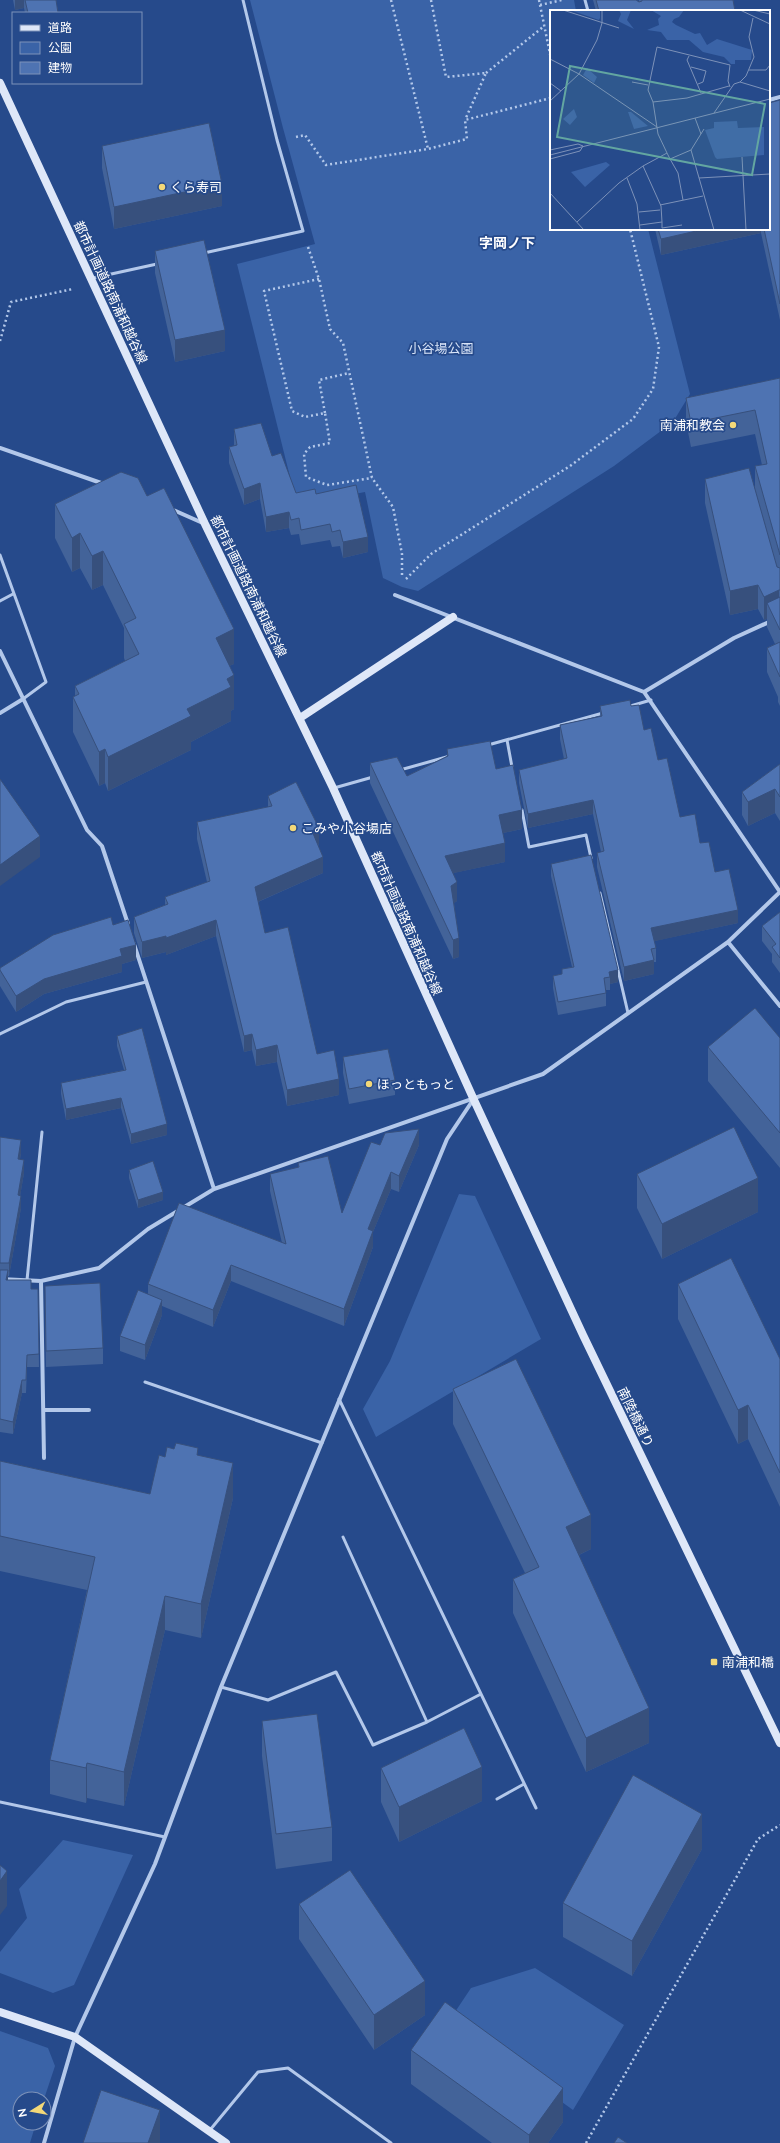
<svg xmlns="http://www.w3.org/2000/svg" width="780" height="2143" font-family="Lato,'Noto Sans JP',sans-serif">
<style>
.green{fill:#3a63a7}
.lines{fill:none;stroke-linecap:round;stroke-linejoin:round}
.path{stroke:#b3c8ea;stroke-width:2.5;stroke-dasharray:2 3;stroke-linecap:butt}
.lane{stroke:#b3c8ea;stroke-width:3}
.street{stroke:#b3c8ea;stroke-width:4}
.secondary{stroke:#dee7f8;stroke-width:8}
.wall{fill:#436399}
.shaded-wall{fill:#37507d}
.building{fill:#4e73b2;stroke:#37507d}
.poi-dot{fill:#f3d878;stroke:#264a8b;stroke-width:1.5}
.labels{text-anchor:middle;stroke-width:3.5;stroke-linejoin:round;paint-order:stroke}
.poi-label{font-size:13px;fill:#fff;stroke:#264a8b;text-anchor:start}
.street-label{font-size:13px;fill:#fff;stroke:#264a8b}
.park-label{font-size:13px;fill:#d8e4f8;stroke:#264a8b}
.neighbourhood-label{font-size:14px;font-weight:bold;fill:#fff;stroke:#264a8b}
.inset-road{fill:none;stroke:#7d92b9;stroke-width:1}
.view{fill:#63a6a1;fill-opacity:0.15;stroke:#63a6a1;stroke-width:2}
.inset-edge{fill:none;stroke:#fff;stroke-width:2}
</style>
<rect width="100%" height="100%" fill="#264a8b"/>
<path class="green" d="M250,0H574L576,11H551V229H648L690,394L673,422L614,466L418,591L402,587L383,578L365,492L297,505L237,264L315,244L283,128Z
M459,1194L475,1196L541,1339L376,1437L363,1409L390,1361Z
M63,1840L133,1855L74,1985L53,1993L0,1973V1952L27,1918L19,1889Z
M535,1968L624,2025L573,2110L449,2021L471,1988Z
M0,2031L48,2048L55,2066L44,2099H20V2123H36L30,2143H0Z"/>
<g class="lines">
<path class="path" d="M391,0L428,149
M431,0L446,77L486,73L465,120
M539,0L551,59
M540,5L562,0
M486,73L543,27
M296,137L305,135L326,165L428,149L467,139L465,120L551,98
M308,247L319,279L330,329L343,343L372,478L393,507L402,554V578
M319,279L264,291L292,411L305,417L325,413L330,443L310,447L304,454L306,477L327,485L372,478
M0,341L11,302L73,289
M325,413L319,380L349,373
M406,579L431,554L570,466L633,419L653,389L659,347L630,229
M586,2143L758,1839L780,1825"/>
<path class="lane" d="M585,0L588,11
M204,253L303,231L277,140L243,0
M93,278L157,264
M0,555L46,682L23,699
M0,601L13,594
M627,707L651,700
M507,740L512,767
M488,745L603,713
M400,770L450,756
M334,788L373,777
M522,810L529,847L586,835L591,858
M600,893L628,1013
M0,1034L66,1002L146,982
M27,1280L42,1132
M145,1382L322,1443
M343,1537L427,1722
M221,1687L268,1700L336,1672L373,1745L427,1722L481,1694L339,1399
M481,1694L536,1808
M497,1799L524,1784
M0,1802L165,1837
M210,2130L258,2072L288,2068L391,2143"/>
<path class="street" d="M769,100L780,97
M0,448L104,484
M171,509L205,524
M395,595L644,692L780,892L728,942L780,1006
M0,651L87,830L102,846L128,924
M644,692L734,638L780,617
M0,713L23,699
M134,944L214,1189
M0,1279L41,1281L99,1268L148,1229L214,1189L543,1074L728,942
M41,1281L44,1458
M44,1410H89
M44,2143L75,2037L155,1864L221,1687L447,1139L473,1100"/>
<path class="secondary" d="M0,83L205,524L333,788L474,1100L583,1335L780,1743
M300,718L453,617
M0,2012L75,2037L226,2143"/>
</g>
<path class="wall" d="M13,0H56L58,13H25L24,8L15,10Z
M593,0H636L639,2V0H733L735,11H596Z
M780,100V320L761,233L661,255L655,229H769Z
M102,146L222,206L114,229L102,168Z
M155,251L225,351L175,362L155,273Z
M780,378V706L778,702V697L767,672V648L775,644L767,627V619L764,620L758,609L730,615L705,503V479L755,489V466L762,465L755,434L691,447L686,422V398Z
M234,429L272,456L296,493L316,494L368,552L343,558L340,546L332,547L330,540L301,545L299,534L291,535L289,528L266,532L260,499L244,505L229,463V447L234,446Z
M55,504L234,664L229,666L234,709L231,711V721L191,742V750L108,791L105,783L99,786L73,732V697L75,696V686L125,661L124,658V628L103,585L92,590L80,568L72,572L55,538Z
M600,706H631L644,730L658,760L680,817L700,843L715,872L738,923L654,941L656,948V962H654V974L624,981L597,867V853L601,852L593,814L528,828L519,783V770L564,759L560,739V725L600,716Z
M447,749L496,769L522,829L503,833L505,862L453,873L457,901L454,903L459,957L453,959L370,783V763L407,776L447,756Z
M780,764V821L775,813L748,826L742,815V792Z
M268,796L319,844L318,845L323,873L258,902L265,933L317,1054L339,1095L287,1106L277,1062L256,1066L252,1050L244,1052L216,936L166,955V952L142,958L134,933V917L165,905V897L207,882L197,839V822L268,807Z
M551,864L618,982L610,984V990H606V1006L558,1015L553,988V976L562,974V969L572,967L551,876Z
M780,912V973L772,962V954L762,941V926Z
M113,925L136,960L122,964V972L44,994L16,1012L0,986V968Z
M117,1036L167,1135L131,1144L121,1108L66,1120L61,1094V1083L124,1070L117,1046Z
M780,1038V1168L708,1081V1047Z
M343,1057L395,1080V1095L349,1104L343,1073Z
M0,1137L21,1153L20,1159L24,1173L20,1196L21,1208L9,1276H8V1280L31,1289H38L39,1367H27L26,1393H22L13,1434L0,1432Z
M380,1145H419L399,1192L391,1189L373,1232V1247L344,1326L231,1281L213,1327L162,1306V1315L145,1360L120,1351V1336L148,1294V1284L282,1243L270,1191V1174L298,1168V1163L342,1213Z
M129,1170L163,1200L138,1208L129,1178Z
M637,1174L758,1212L662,1259L637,1208Z
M678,1284L780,1359V1507L748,1439L738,1444L678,1319Z
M45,1302L103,1348V1364L46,1367Z
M453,1389L591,1549L579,1555L649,1743L586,1772L513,1613V1579L525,1573L453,1424Z
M198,1455L233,1498L201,1638L165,1630L124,1806L87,1798L86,1803L50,1794V1760L87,1590L0,1571V1461L150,1494L165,1457Z
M262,1721L332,1827V1861L276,1869L262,1756Z
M381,1768L482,1801L399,1842L381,1802Z
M702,1849L632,1976L563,1937V1903Z
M299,1904L425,2015L374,2050L299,1939Z
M411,2050L563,2122L548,2143H492L411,2084Z"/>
<path class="shaded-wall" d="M15,0H24V8L15,10Z
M222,184V206L114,229V207Z
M705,229H761V233L661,255V239Z
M225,330V351L175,362V340Z
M260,483V499L244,505V489Z
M289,512V528L266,532V517Z
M80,533V568L72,572V538Z
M368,537V552L343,558V542Z
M103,551V585L92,590V556Z
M758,585V609L730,615V591Z
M779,590V614L767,603V619L764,620V597Z
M234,629V664L216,672V638Z
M234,675V709L231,711V721L191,742V750L108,791V757L187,709L227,679Z
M105,749V783L99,786V752Z
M775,789V813L748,826V802Z
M593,800V814L528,828V814Z
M522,810V829L499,834V815Z
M319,828V844L312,847V831Z
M40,836V857L0,886V865Z
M505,843V862L445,875V856Z
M323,857V873L255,903V887Z
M457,882V901L451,906V886Z
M738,910V923L651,942V928Z
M216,920V936L166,955V938Z
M166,936V952L142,958V942Z
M459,938V957L453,959V940Z
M136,945V960L122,964V972L44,994L16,1012V996L44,979L120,949Z
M654,960V974L624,981V967Z
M618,970V982L610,984V977L609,972Z
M252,1034V1050L244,1052V1036Z
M277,1045V1062L256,1066V1050Z
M339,1079V1095L287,1106V1090Z
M121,1098V1108L66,1120V1109Z
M167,1124V1135L131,1144V1134Z
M419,1129V1145L399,1192V1176Z
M21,1140V1153L18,1172V1159Z
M24,1160V1173L18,1208V1195Z
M391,1172V1189L373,1232V1247L344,1326V1309L368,1229Z
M758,1178V1212L662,1259V1224Z
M163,1192V1200L138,1208V1200Z
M21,1196V1208L9,1276V1263Z
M231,1265V1281L213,1327V1310Z
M8,1270V1283L6,1280Z
M162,1300V1315L145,1360V1345Z
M22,1380V1393L13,1434V1422Z
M748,1405V1439L738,1444V1410Z
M233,1463V1498L201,1638V1604Z
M591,1515V1549L566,1561V1527Z
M165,1596V1630L124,1806V1772Z
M649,1708V1743L586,1772V1738Z
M87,1763V1798L86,1803V1768Z
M482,1767V1801L399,1842V1807Z
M702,1814V1849L632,1976V1941Z
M7,1871V1906L0,1915V1881Z
M425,1981V2015L374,2050V2015Z
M563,2088V2122L548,2143H529V2135Z
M160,2110V2143H148Z"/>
<path class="building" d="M25,0H56L58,13H28Z
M596,0H636L639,2L642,1V0H733L735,11H599Z
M780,100V304L764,229H769V103Z
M209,123L222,184L114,207L102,146Z
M658,229H705L661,239Z
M204,240L225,330L175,340L155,251Z
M780,378V555L755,466L767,464L755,410L691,423L686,398Z
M261,423L272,456L281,453L296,493L315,489L316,494L356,485L368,537L343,542L340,530L332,532L330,524L301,530L299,518L291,520L289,512L266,517L260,483L244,489L229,447L237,445L234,429Z
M749,468L777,567L780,568V590H779L764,597L758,585L730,591L705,479Z
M121,472L138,478L147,496L164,488L234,629L216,638L234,675L227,679L231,687L187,709L191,716L108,757L105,749L99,752L73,697L79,694L75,686L139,654L124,624L136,618L103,551L92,556L80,533L72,538L55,504Z
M780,597V630L767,603Z
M780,642V677L767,648Z
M630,700L631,706L639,705L644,730L651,728L658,760L667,758L680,817L695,814L700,843L709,842L715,872L729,869L738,910L651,928L656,948L651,949L654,960L624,967L597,853L604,851L593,800L528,814L519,770L567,758L560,725L602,716L600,706Z
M490,741L496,769L513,765L522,810L499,815L505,843L445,856L457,882L451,886L459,938L453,940L370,763L397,757L407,776L448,756L447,749Z
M780,764V797L775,789L748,802L742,792Z
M0,779L40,836L0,865Z
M296,782L319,828L312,831L323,857L255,887L265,933L288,927L317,1054L334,1050L339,1079L287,1090L277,1045L256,1050L252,1034L244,1036L216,920L166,938V936L142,942L134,917L168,904L165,897L210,881L197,822L272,806L268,796Z
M591,855L618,970L609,972L610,977L604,978L606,993L558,1002L553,976L562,974V969L574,967L551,864Z
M780,912V958L772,947L776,944L762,926Z
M111,917L113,925L128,920L136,945L120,949L122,956L44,979L16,996L0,970V968L53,935Z
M755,1008L780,1038V1133L708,1047Z
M142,1028L167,1124L131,1134L121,1098L66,1109L61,1083L126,1070L117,1036Z
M388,1049L395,1080L349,1089L343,1057Z
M734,1127L758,1178L662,1224L637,1174Z
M419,1129L399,1176L391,1172L368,1229L373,1231L344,1309L231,1265L213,1310L148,1284L179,1203L286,1244L270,1174L299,1167L298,1163L328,1156L342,1213L371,1142L380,1145L385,1133Z
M0,1137L21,1140L18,1159L24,1160L18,1195L21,1196L9,1263H0Z
M153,1161L163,1192L138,1200L129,1170Z
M731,1258L780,1359V1473L748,1405L738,1410L678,1284Z
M0,1270H8L6,1280H31V1289H38L39,1354L27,1355L26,1380H22L13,1422L0,1419Z
M100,1283L103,1348L46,1351L45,1286Z
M138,1290L162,1300L145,1345L120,1336Z
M516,1359L591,1515L566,1527L649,1708L586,1738L513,1579L539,1567L453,1389Z
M176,1443L198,1448L197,1455L233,1463L201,1604L165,1596L124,1772L87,1763L86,1768L50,1760L95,1557L0,1536V1461L150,1494L159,1455L165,1457L167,1447L174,1449Z
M317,1714L332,1827L276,1834L262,1721Z
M464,1728L482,1767L399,1807L381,1768Z
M633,1775L702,1814L632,1941L563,1903Z
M0,1865L7,1871L0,1881Z
M350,1870L425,1981L374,2015L299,1904Z
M445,2002L563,2088L529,2135L411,2050Z
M101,2090L160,2110L148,2143H83Z
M618,2137L627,2143H614Z"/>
<g class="poi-dot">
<circle cx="162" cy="187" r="4"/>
<circle cx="733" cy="425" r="4"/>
<circle cx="293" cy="828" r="4"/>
<circle cx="369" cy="1084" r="4"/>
<rect x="710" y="1658" width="8" height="8" rx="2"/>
</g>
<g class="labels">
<g class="poi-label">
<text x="170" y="192">くら寿司</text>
<text x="725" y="430" text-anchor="end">南浦和教会</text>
<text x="301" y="833">こみや小谷場店</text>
<text x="377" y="1089">ほっともっと</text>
<text x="722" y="1667">南浦和橋</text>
</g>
<g class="street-label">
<text transform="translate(111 292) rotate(65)" y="5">都市計画道路南浦和越谷線</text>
<text transform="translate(249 586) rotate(64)" y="5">都市計画道路南浦和越谷線</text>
<text transform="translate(407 923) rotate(66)" y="5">都市計画道路南浦和越谷線</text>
<text transform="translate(636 1417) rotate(64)" y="5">南陸橋通り</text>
</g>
<g class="park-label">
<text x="441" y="353">小谷場公園</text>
</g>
<g class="neighbourhood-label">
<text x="507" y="248">字岡ノ下</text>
</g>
</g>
<g transform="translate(550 10)">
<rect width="220" height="220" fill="#264a8b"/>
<path d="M20,0H50V8L49,10ZM69,0H81L77,10L84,19L68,11L71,4ZM101,0H134L129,7L124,9L122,12L126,15L145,24L150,23L157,35L167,29L202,40L201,50H185V54H181L174,47L153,42L139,30H117L111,22L97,20L109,15L108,9L111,6ZM37,58L47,67L44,73L33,65ZM24,99L27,107L20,115L13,109ZM78,102H81L98,116L84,119ZM187,111L188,118L214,117V145L167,149L165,147L155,120L164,118V112ZM56,152L60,155L35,177L21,162Z" fill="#3a63a7"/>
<path class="inset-road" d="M13,0L69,18M190,0L220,14M203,0L220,4M139,46L137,50L151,83M0,49L29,64L107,117M141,57L156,61L153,72L148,74M199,60H216L220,55M82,72L98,75M190,72L196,66L204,47L199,27L203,8M0,73L11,81M0,91L29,64L47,30L52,13V0M103,92L137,88L179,76M164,103L184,74L190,72L220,81M145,108L151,124M0,140L28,134L33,136L30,141L0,149M141,140L164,220M117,143L108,124L103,92L98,80L107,37L180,55L178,71L180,77M0,145L220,89M192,147L196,220M120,149L128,163L133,190M93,156L111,196L112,212M77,168L87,194L90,220M149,168L220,164M0,183L34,220M110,195L153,186M89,202L110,200M27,212L69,173L93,156L117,143L120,149L141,140L154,119M90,215L112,212V218L132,215"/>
<path class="view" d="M20,56L215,94L202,165L7,127Z"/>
<rect width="220" height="220" class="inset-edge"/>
</g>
<rect x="12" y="12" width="130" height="72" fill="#264a8b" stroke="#7d92b9"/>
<rect x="20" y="25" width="20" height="6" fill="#dee7f8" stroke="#7d92b9"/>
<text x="48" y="32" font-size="12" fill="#ffffff">道路</text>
<rect x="20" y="42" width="20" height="12" fill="#3a63a7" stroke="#7d92b9"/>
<text x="48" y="52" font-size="12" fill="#ffffff">公園</text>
<rect x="20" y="62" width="20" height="12" fill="#4e73b2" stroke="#7d92b9"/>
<text x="48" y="72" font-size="12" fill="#ffffff">建物</text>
<g transform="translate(32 2111) rotate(259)"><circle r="19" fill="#264a8b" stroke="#7d92b9"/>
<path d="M0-3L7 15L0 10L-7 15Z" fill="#f3d878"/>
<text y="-6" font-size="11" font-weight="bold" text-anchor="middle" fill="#ffffff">N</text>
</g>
</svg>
